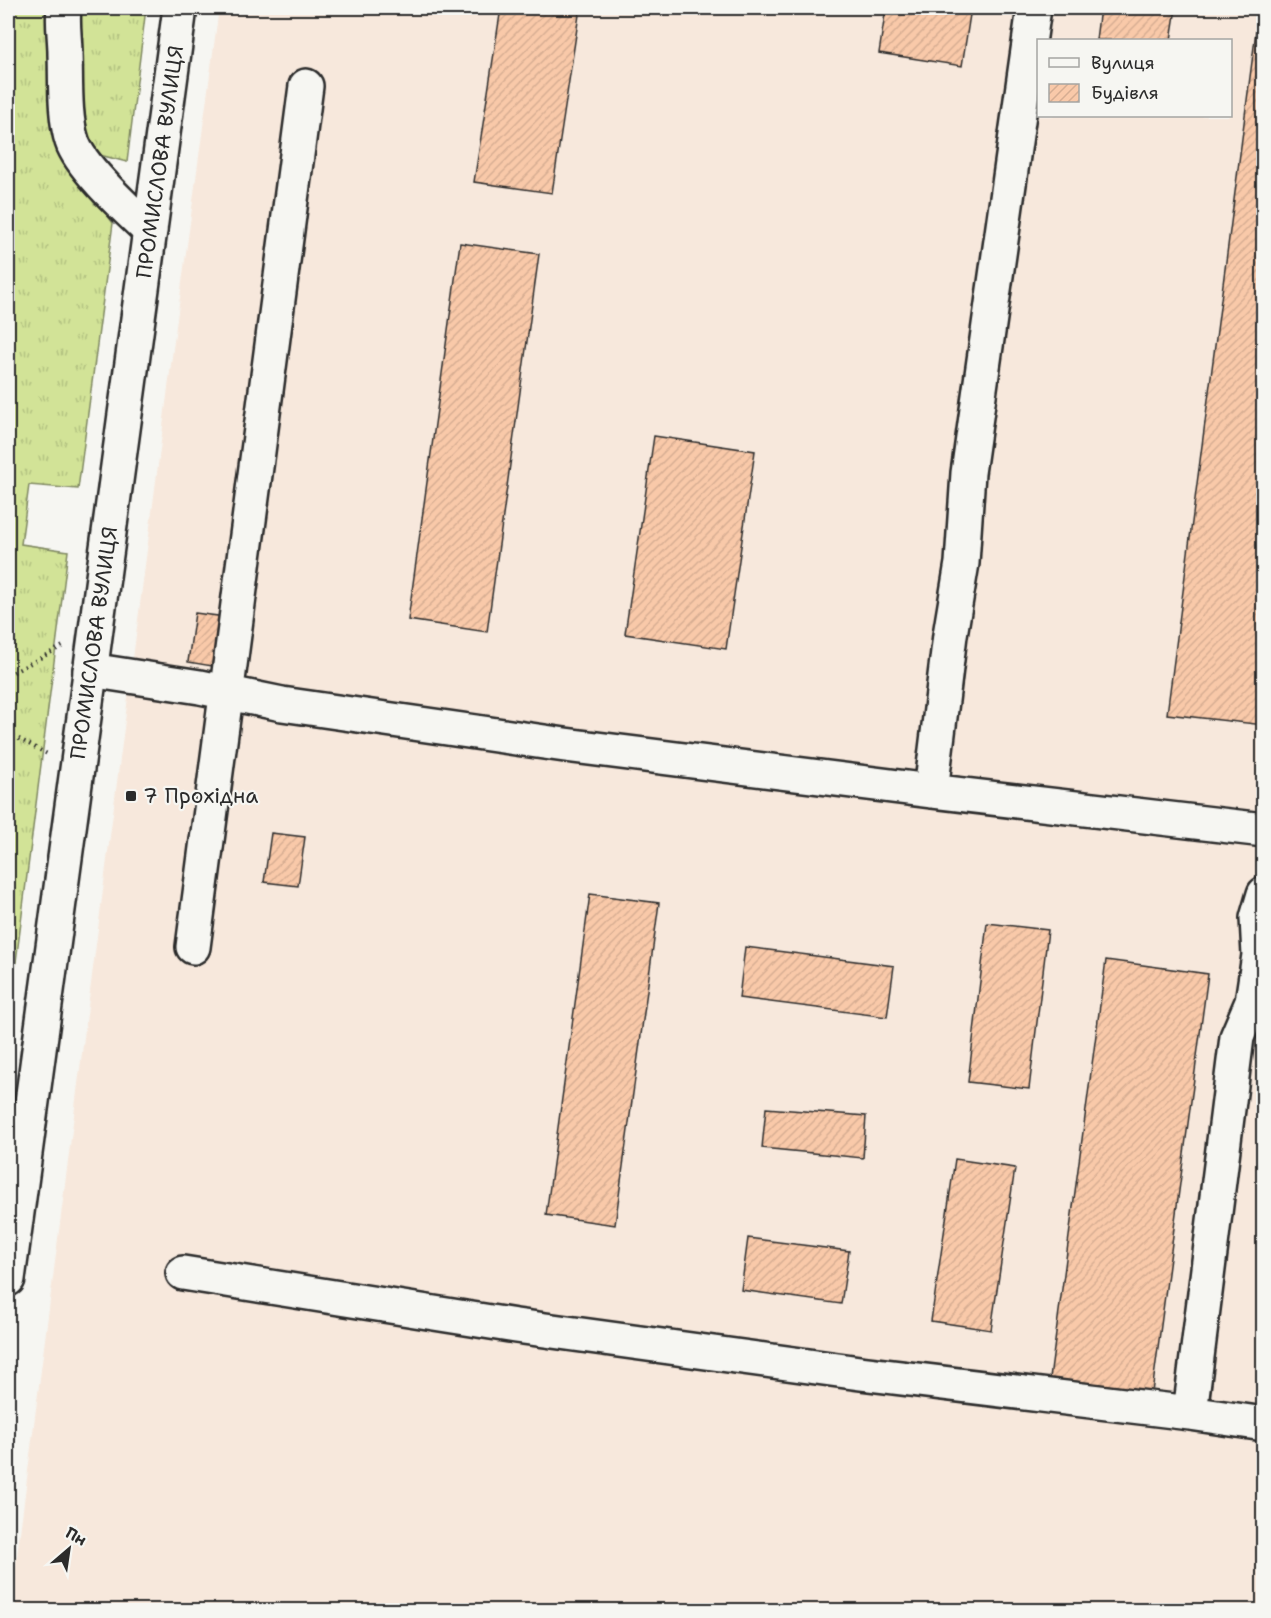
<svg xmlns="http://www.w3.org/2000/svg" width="1271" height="1618" font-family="'Shantell Sans',sans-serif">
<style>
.built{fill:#f7e8dc;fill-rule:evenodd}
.grass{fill:url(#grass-tufts);stroke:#7e8761;stroke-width:1.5}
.building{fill:url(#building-hatch);stroke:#2b2b2b;stroke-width:1.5}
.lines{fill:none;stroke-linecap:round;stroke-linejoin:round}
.minor-casing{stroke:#2b2b2b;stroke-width:38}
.major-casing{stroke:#2b2b2b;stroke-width:38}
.path{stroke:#2b2b2b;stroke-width:4;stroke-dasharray:1.5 4.5;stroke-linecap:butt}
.minor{stroke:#f6f6f2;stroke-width:33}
.major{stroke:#f6f6f2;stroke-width:33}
.poi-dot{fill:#2b2b2b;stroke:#f6f6f2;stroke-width:2}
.labels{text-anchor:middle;stroke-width:4.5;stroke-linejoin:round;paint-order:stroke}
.street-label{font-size:21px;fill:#2b2b2b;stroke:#f6f6f2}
.poi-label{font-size:21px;fill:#2b2b2b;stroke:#f6f6f2;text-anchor:start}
</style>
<defs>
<pattern id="grass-tufts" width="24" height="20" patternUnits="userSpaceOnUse" patternTransform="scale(1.5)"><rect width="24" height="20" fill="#d2e397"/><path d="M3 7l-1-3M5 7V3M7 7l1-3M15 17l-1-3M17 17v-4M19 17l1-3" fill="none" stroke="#b4c382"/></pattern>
<pattern id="building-hatch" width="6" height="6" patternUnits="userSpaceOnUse" patternTransform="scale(1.5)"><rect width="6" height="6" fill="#f9c9a9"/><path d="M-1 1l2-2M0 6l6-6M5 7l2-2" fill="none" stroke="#d6ad92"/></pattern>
</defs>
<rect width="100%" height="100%" fill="#f6f6f2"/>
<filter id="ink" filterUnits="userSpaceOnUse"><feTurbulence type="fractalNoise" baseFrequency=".0167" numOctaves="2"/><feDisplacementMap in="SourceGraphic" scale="12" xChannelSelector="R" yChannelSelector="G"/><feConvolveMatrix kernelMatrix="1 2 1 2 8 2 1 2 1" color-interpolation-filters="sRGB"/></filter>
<g filter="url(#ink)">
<path class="built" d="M219,8H1263V1610H10L173,349ZM1038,40H1230V116H1038Z"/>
<path class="grass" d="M8,8H55L80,179L113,223L78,489L29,485L21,544L68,551L8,1025Z
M76,8H146L127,162L96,154L89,141L83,100Z"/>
<path class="building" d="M501,8H580L552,193L474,182Z
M886,8H971L962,66L879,53Z
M1100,8H1176L1171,40H1096Z
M1259,8H1264V725L1167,714Z
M460,243L539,254L487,632L408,620Z
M654,436L755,451L726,649L625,634Z
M195,613L225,617L218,667L188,662Z
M271,833L305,837L298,886L264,882Z
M590,894L659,903L615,1225L546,1215Z
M987,923L1048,930L1029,1089L968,1082Z
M745,947L894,966L887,1017L739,998Z
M1106,960L1208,974L1151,1400L1049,1386Z
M766,1108L866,1116L863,1158L762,1148Z
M955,1159L1015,1168L991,1330L931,1321Z
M748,1238L849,1251L841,1304L741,1290Z"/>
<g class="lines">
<defs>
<path id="minor" d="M64,8C62,23 65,38 65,54C66,79 64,117 72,141C80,167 129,211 150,231
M90,670L200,687L282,704L565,745L931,791L1264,830
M931,791L950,635L962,563L968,473L1034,8
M193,947L306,86
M183,1273L516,1326L860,1373L1190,1413L1237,1037L1252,1002L1259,955L1257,918L1264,894
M1190,1413L1264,1424"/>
<path id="major" d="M8,1279L180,8"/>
</defs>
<use href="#minor" class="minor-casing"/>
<use href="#major" class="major-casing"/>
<path class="path" d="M8,675L63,646
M8,733L49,755"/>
<use href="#minor" class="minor"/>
<use href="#major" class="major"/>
</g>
</g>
<rect class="poi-dot" x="125" y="790" width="12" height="12" rx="3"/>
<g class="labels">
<g class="street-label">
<text transform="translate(160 162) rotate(-82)" y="7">ПРОМИСЛОВА ВУЛИЦЯ</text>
<text transform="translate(94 643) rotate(-82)" y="7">ПРОМИСЛОВА ВУЛИЦЯ</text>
</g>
<g class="poi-label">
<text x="143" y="803">7 Прохідна</text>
</g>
</g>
<rect width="1271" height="1618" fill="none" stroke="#f6f6f2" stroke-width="30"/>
<rect x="15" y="15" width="1241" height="1588" fill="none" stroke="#2b2b2b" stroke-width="2" filter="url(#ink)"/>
<rect x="1037" y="39" width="195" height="78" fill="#f6f6f2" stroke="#a5a5a2" stroke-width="1.5"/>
<rect x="1049" y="58" width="30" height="9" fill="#f6f6f2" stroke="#a5a5a2" stroke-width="1.5"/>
<text x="1091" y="69" font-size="18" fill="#2b2b2b">Вулиця</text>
<rect x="1049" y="84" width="30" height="18" fill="url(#building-hatch)" stroke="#a5a5a2" stroke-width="1.5"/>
<text x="1091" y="99" font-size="18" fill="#2b2b2b">Будівля</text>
<g transform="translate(69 1549) rotate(29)" stroke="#f6f6f2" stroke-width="4.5" paint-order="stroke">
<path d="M0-4.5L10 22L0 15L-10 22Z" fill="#2b2b2b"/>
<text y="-9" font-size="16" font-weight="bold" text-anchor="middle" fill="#2b2b2b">Пн</text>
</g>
</svg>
